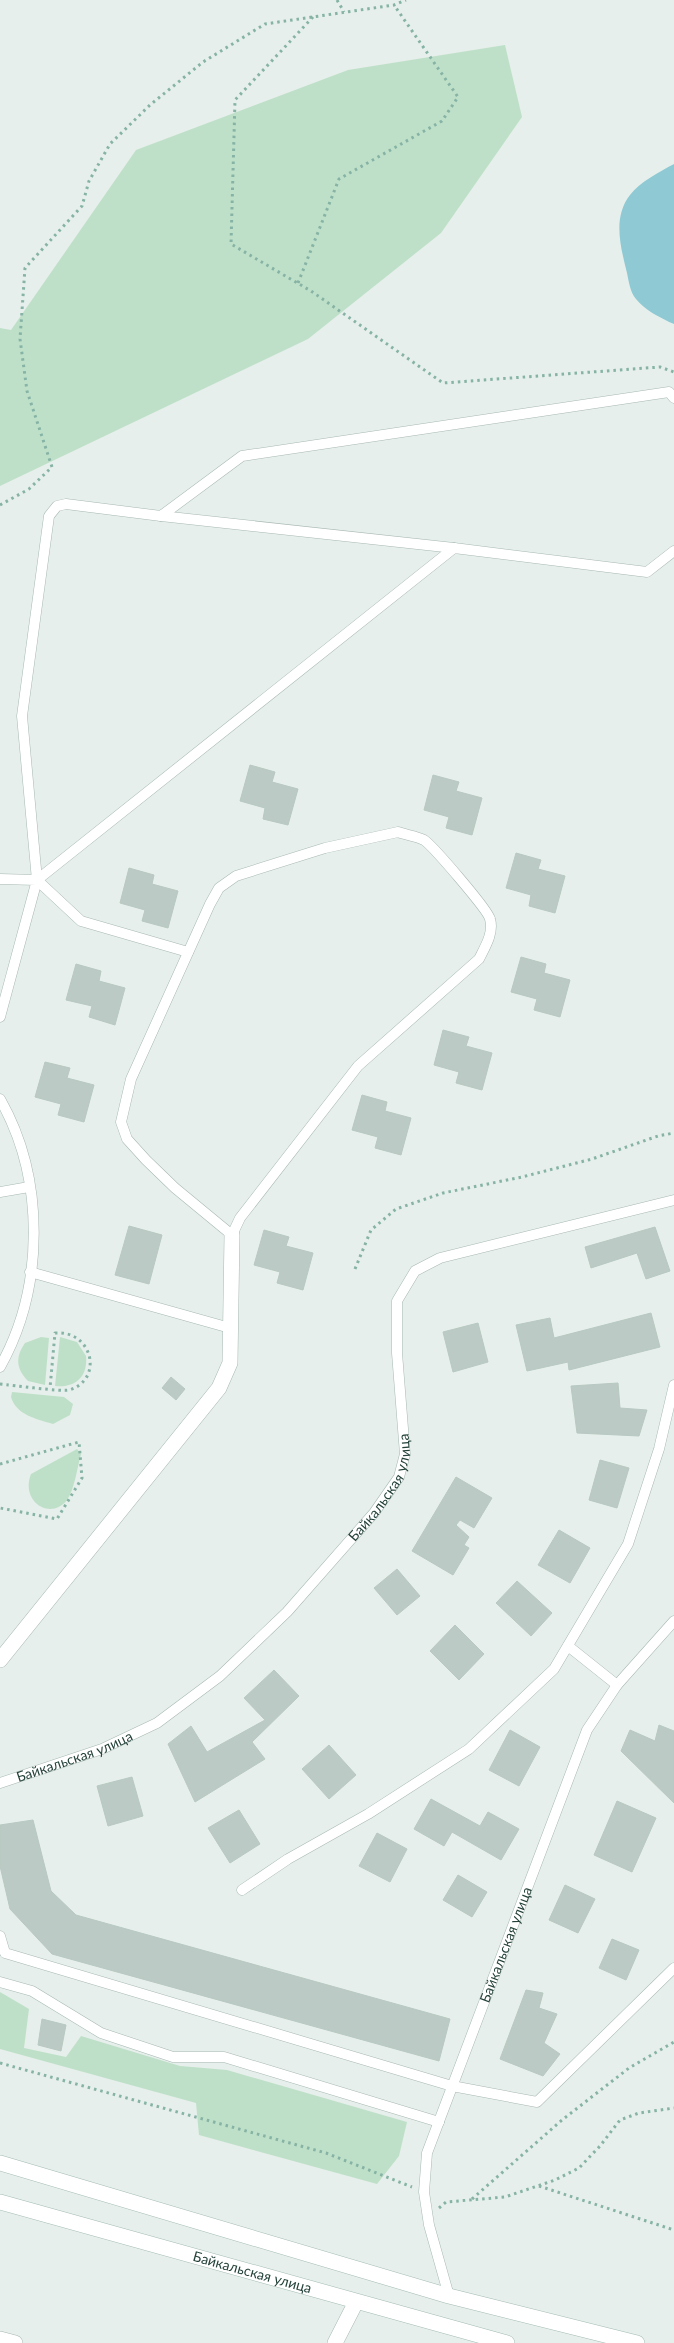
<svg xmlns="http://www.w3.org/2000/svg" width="674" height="2343" font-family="Lato,sans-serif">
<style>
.green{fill:#bfe0c8}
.water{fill:#8ec9d4}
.building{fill:#bbcac4;stroke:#b8c9c2}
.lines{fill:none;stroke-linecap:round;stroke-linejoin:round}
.service-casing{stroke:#a8b8b2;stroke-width:11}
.minor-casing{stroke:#a8b8b2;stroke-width:16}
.secondary-casing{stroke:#a4bbb3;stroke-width:16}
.path{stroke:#86b3a5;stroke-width:3;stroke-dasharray:2.5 4;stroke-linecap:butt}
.service{stroke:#fff;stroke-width:10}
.minor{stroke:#fff;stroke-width:15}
.secondary{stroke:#fff;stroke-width:15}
.labels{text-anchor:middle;stroke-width:4;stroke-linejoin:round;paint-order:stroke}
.street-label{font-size:14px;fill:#24423a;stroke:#f7fbf9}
</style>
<rect width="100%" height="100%" fill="#e6efeb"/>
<path class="green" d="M505,45L522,117L441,233L308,339L0,486V328L11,330L136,150L348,70Z
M41,1337L49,1338L45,1385L28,1381C16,1369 15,1357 25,1343Z
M60,1337L77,1342L86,1356C88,1377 75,1388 55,1386Z
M12,1392L64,1397L73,1404L70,1415L53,1424C37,1419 16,1415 11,1397Z
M77,1449L81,1454C77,1468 75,1488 67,1500C51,1521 20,1502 31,1474Z
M0,1992L29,2009L24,2048L66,2057L81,2036L180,2066L227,2070L407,2122L399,2156L377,2184L199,2135L196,2103L0,2049Z"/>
<path class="water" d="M674,164V324C660,318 645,310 636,299C630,292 629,282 627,273C621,248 612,218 630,195C640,182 659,172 674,164Z"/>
<path class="building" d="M250,765L275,772L272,782L298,789L288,825L263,819L265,808L240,801Z
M433,775L459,782L456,791L482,798L472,835L446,828L449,817L424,810Z
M516,853L541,860L538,869L565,876L555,913L529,906L531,895L506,888Z
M129,868L154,875L152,884L178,891L168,928L142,921L145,910L120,903Z
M521,957L546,964L544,973L570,980L560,1017L534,1010L537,999L511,992Z
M76,964L101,971L99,981L125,988L115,1025L89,1017L92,1006L66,1000Z
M443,1030L469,1037L466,1046L492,1053L482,1090L456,1083L459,1072L434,1065Z
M45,1062L70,1068L67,1078L94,1085L84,1122L58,1115L61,1104L35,1097Z
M362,1095L387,1102L385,1111L411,1118L401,1155L375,1148L378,1137L352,1130Z
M129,1226L162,1235L149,1284L115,1275Z
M655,1227L670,1271L646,1279L637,1253L591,1268L585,1247Z
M264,1230L289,1237L286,1246L313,1253L303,1290L277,1283L280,1272L254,1265Z
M651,1313L660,1347L569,1370L568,1362L527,1371L516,1325L550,1318L554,1338Z
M478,1323L488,1362L453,1372L443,1332Z
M171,1377L185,1389L176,1400L162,1388Z
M618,1383L620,1408L647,1410L639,1436L577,1433L571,1386Z
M600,1460L629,1468L617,1508L589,1500Z
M456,1477L492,1498L474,1528L460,1520L456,1525L469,1537L464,1545L469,1548L453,1575L412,1551Z
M559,1530L590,1548L570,1583L538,1565Z
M397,1569L420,1596L397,1615L374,1588Z
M517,1581L552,1613L531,1636L496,1603Z
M455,1625L484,1654L459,1680L430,1651Z
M274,1670L299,1696L252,1742L265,1759L195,1802L168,1744L191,1726L207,1752L265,1720L244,1698Z
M659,1725L674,1731V1803L621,1751L630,1730L655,1741Z
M510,1730L540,1747L519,1786L489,1770Z
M329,1745L356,1775L329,1799L302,1769Z
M132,1777L143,1816L108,1826L97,1786Z
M431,1799L480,1826L488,1812L519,1829L501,1860L452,1832L444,1846L414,1829Z
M617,1801L656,1818L632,1872L594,1855Z
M239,1810L260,1844L230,1863L208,1828Z
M33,1820L51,1891L76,1915L450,2019L439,2061L52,1954L10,1909L0,1866V1825Z
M377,1833L407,1849L390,1882L359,1866Z
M458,1875L487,1892L472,1917L443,1900Z
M565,1885L595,1899L578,1933L549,1920Z
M612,1939L639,1950L626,1980L599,1968Z
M526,1990L543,1993L539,2008L557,2014L544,2043L560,2054L543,2076L500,2059Z
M42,2019L66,2025L61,2051L38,2045Z"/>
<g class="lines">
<defs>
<g id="service">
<path d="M161,516L454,548"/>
<path d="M398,832C406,835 416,836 424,840C433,846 488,910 490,919C494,933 485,947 479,959L358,1066L240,1218L232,1235L175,1188L146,1160L127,1139L121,1122L131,1079L210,904L219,888L236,876L325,848Z"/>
<path d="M0,879L37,880L0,1017"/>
<path d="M37,880L454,548L647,572L674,551"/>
<path d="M188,952L81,921L37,880L22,716L49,516L57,506L66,504L161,516L242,456L669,392L674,398"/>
<path d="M0,1099C45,1178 45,1287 0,1367"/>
<path d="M0,1192L29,1187"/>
<path d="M30,1272L230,1328"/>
<path d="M568,1646L617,1685"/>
<path id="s1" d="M0,1783L102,1749L157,1723L220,1676L287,1612L374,1513L399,1477L405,1454L397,1353V1301L415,1271L440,1258L674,1200"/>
<path d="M242,1890L288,1859L368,1814L469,1749L554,1669L628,1544L659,1449L674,1385"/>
<path d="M0,1936L5,1953L452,2086L537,2102L674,1968"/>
<path d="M0,1982L32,1991L101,2033L173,2057H224L439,2122"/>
<path id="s2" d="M449,2296L429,2225L424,2192L427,2153L587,1730L617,1685L674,1621"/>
</g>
<path id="minor" d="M0,1660L219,1388L230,1363L232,1235
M0,2339L15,2343
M335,2343L356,2302"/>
<g id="secondary">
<path d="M0,2163L449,2296L637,2343"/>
<path id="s3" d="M0,2202L507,2343"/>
</g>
</defs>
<use href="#service" class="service-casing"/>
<use href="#minor" class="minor-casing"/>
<use href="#secondary" class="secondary-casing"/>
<path class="path" d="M337,0L344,12
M313,17L235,100L231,244L311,291L443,383L660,367L674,372
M298,283L339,179L442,121L458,97L394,5
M0,505L29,489L52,467L27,391L20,339L25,268L82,206L89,181L110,144L150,105L203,62L265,24L394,5L406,0
M355,1269L371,1230L396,1209L443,1193L522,1177L592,1159L658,1136L674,1133
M0,1384C12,1385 61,1392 69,1390C104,1380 93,1330 55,1333L50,1388
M0,1464L79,1442L82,1478L57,1519L0,1508
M0,2063L326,2153L412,2187
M539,2186L674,2230
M472,2199L562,2120L629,2068L674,2042
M439,2208L446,2202L505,2197L555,2180L579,2168L600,2146L620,2120L639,2113L674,2108"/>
<use href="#service" class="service"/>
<use href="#minor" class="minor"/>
<use href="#secondary" class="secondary"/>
</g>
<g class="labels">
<g class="street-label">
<text dy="5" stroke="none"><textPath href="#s1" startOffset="498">Байкальская улица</textPath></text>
<text dy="5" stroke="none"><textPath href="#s1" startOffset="79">Байкальская улица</textPath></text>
<text dy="5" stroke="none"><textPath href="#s2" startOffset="369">Байкальская улица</textPath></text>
<text dy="5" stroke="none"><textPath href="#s3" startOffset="262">Байкальская улица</textPath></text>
</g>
</g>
</svg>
